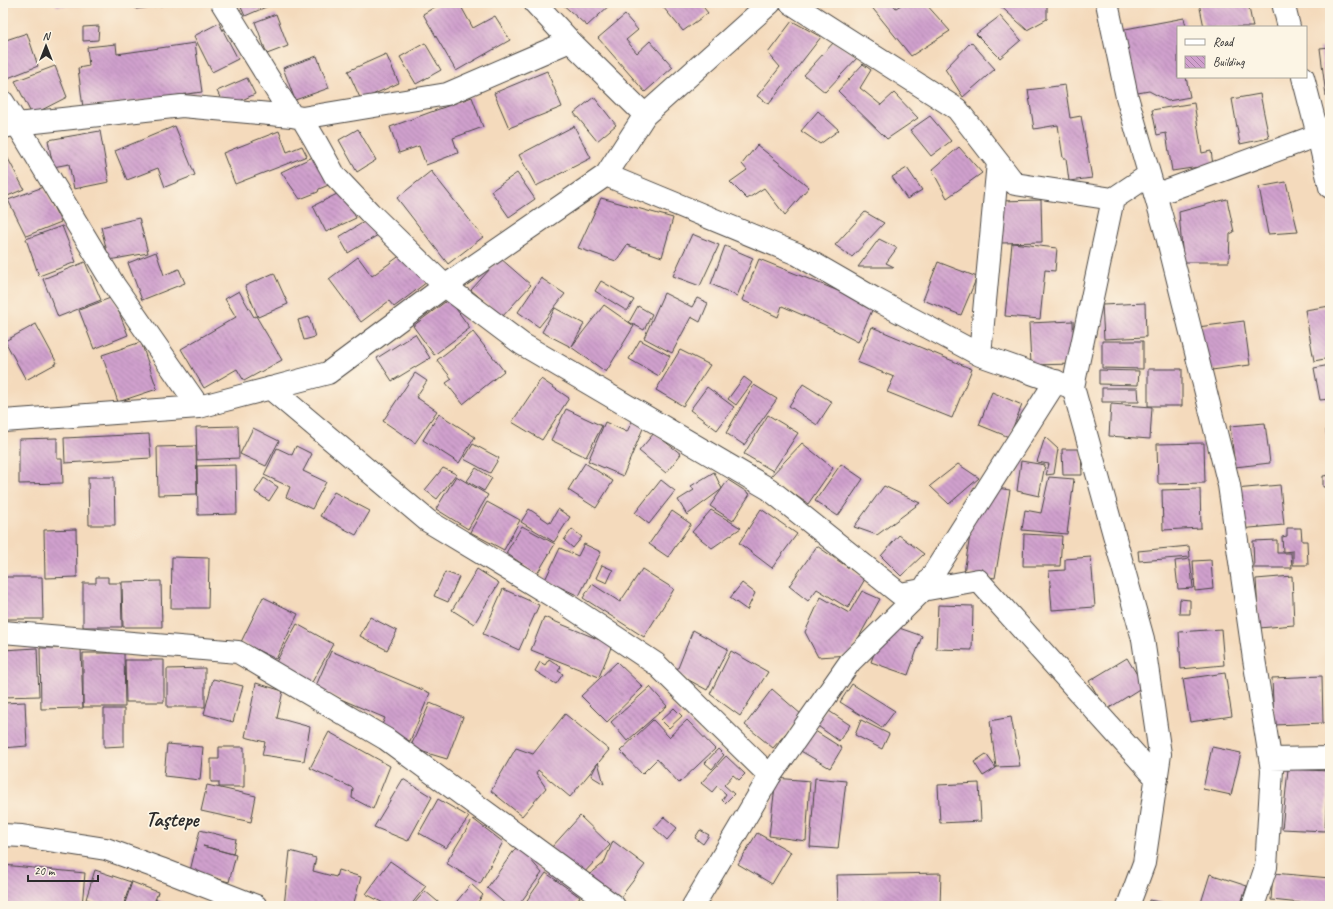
<svg xmlns="http://www.w3.org/2000/svg" width="1333" height="909" font-family="Caveat,sans-serif">
<style>
.building{fill:url(#building-back-hatch)}
.lines{fill:none;stroke-linecap:round;stroke-linejoin:round}
.minor-casing{stroke:#494541;stroke-width:24}
.minor{stroke:#fff;stroke-width:22}
.labels{text-anchor:middle;stroke-width:3.5;stroke-linejoin:round;paint-order:stroke}
.district-label{font-size:21px;font-weight:bold;fill:#2b2b2b;stroke:#fcf5e5}
</style>
<defs>
<pattern id="building-back-hatch" width="6" height="6" patternUnits="userSpaceOnUse"><rect width="6" height="6" fill="#d0a0cd"/><path d="M-1 5l2 2M0 0l6 6M5-1l2 2" fill="none" stroke="#a983a7"/></pattern>
</defs>
<rect width="100%" height="100%" fill="#fcf5e5"/>
<filter id="ink" filterUnits="userSpaceOnUse"><feTurbulence type="fractalNoise" baseFrequency=".025" numOctaves="2"/><feDisplacementMap in="SourceGraphic" scale="8" xChannelSelector="R" yChannelSelector="G"/><feConvolveMatrix kernelMatrix="1 2 1 2 8 2 1 2 1" color-interpolation-filters="sRGB"/></filter>
<filter id="wash" filterUnits="userSpaceOnUse"><feTurbulence type="fractalNoise" baseFrequency=".012" numOctaves="4" result="noise"/><feDisplacementMap in="SourceGraphic" scale="16" xChannelSelector="R" yChannelSelector="G"/><feGaussianBlur stdDeviation="0.9" result="paint"/><feColorMatrix in="noise" values="0 0 0 0 0 0 0 0 0 0 0 0 0 0 0 0 0 1.4 0 .05"/><feComposite in="paint" operator="in"/></filter>
<g filter="url(#wash)">
<rect width="100%" height="100%" fill="#f4dabc"/>
<g id="blocks">
<path class="building" d="M56,3H95V5L56,6Z
M135,3H174V4L136,9Z
M239,3H273V4L245,16Z
M439,3H459L473,28L495,16L510,40L456,71L423,14L440,4Z
M561,3H612L587,26Z
M668,3H700L708,13L683,31L663,7Z
M873,3H892L896,8L904,3H925L950,31L911,56L870,5Z
M997,3H1047V19L1027,30Z
M1199,3H1248L1253,27H1204Z
M276,14L288,46L267,54L255,22Z
M625,15L638,30L626,40L637,53L650,41L673,67L645,92L598,38Z
M1000,16L1021,40L1000,58L976,34Z
M1184,18L1186,27H1178V77H1186L1190,97L1168,101L1149,91L1132,94L1120,30Z
M792,21L821,37L769,104L757,96L780,67L768,53Z
M219,23L238,59L212,72L194,36Z
M99,26L98,40L83,41V27Z
M27,33L38,66L3,80V41Z
M834,42L858,57L825,92L804,75Z
M971,42L995,69L963,97L945,69Z
M195,43L202,92L83,108L78,68L89,66L87,47L116,44L117,54Z
M425,43L441,70L416,84L400,57Z
M1330,47V95L1326,96L1320,48Z
M386,54L399,83L361,100L348,71Z
M317,56L329,88L295,100L283,68Z
M863,64L871,70L860,88L881,105L894,93L918,118L887,139L838,91Z
M55,66L67,97L32,115L15,81Z
M547,71L562,107L509,128L494,93Z
M247,78L255,94L225,108L217,91Z
M1065,85L1070,118L1081,116L1092,178L1069,181L1066,158H1063L1058,125L1034,129L1028,90Z
M1260,94L1269,138L1240,144L1232,99Z
M472,97L483,127L453,138L458,153L426,165L419,146L399,153L390,127Z
M594,97L616,125L597,141L574,113Z
M1194,103L1202,153L1211,151L1213,165L1172,171L1166,133L1157,135L1152,110Z
M818,111L839,130L820,144L801,131Z
M930,116L951,141L931,156L910,130Z
M175,126L195,175L165,187L158,168L127,180L115,151Z
M574,126L591,158L536,186L519,155Z
M358,129L376,160L357,172L339,140Z
M100,131L109,182L74,189L69,164L53,167L48,140Z
M279,131L287,152L302,146L307,156L235,184L223,153Z
M757,145L809,187L785,215L764,188L747,199L730,182L747,170L742,164Z
M959,147L982,173L947,198L932,170Z
M3,149L24,189L3,198Z
M317,155L331,184L319,189L318,192L300,199L281,172Z
M907,168L922,190L907,199L892,177Z
M431,171L483,237L448,264L397,198Z
M517,173L535,199L509,217L491,191Z
M1286,182L1298,232L1268,234L1259,187Z
M43,187L61,222L26,236L8,200Z
M343,191L356,218L326,232L313,206Z
M601,198L673,218L662,257L627,245L616,261L578,248Z
M1227,199L1234,232L1230,234L1229,262H1183L1179,212Z
M1041,200L1042,242L1001,243L1000,201Z
M865,212L884,223L852,257L835,245Z
M139,218L148,253L109,260L101,227Z
M369,219L378,235L348,253L339,237Z
M62,226L76,262L39,276L26,239Z
M692,234L719,245L700,286L673,276Z
M879,239L897,248L886,263L894,267H858Z
M1012,243L1057,248L1055,271L1045,270L1040,319L1005,316Z
M725,246L753,258L737,296L711,284Z
M156,252L164,275L179,269L185,283L142,300L128,263Z
M405,252L427,282L394,307L389,301L361,322L329,279L358,257L372,276Z
M500,258L531,285L502,317L471,290Z
M759,259L841,292L873,308L858,342L823,324L782,306L778,317L742,300Z
M85,262L101,300L58,317L43,279Z
M938,262L977,277L961,315L923,300Z
M274,273L288,304L258,317L245,286Z
M541,278L565,294L539,327L518,312Z
M601,281L634,300L627,311L595,291Z
M239,291L254,317L256,316L282,360L244,381L237,369L204,388L181,349L236,317L225,299Z
M664,293L692,307L697,298L708,303L700,322L691,317L672,353L644,338Z
M113,297L128,335L94,349L79,310Z
M449,299L470,328L434,355L413,326Z
M1145,303L1146,337L1104,339L1102,305Z
M604,305L634,326L606,372L571,347L542,332L555,308L584,324L572,346Z
M638,306L652,314L644,330L629,322Z
M1330,306V358L1314,361L1305,310Z
M309,317L315,337L304,340L298,320Z
M1073,321L1074,364L1031,365L1029,323Z
M1244,321L1250,365L1204,371L1198,327Z
M36,324L57,363L26,380L5,341Z
M872,327L972,369L952,418L887,392L894,377L857,362Z
M473,332L504,371L463,404L446,383L452,379L437,360Z
M415,334L430,358L392,381L377,358Z
M640,340L670,356L659,376L629,359Z
M1102,341H1143V369L1102,368Z
M141,342L157,389L118,402L102,355Z
M680,350L710,365L683,406L656,390Z
M1330,365V399L1320,400L1314,368Z
M1148,369H1182V406H1148Z
M1099,370L1139,371L1138,385L1099,384Z
M415,373L427,381L416,397L437,411L415,443L383,421Z
M744,377L752,383L736,405L728,399Z
M541,379L569,398L542,440L512,422Z
M803,384L832,402L817,425L789,406Z
M754,385L777,399L744,445L726,433Z
M707,387L734,407L717,430L690,410Z
M1102,388H1138L1139,402H1102Z
M992,392L1022,405L1009,437L979,425Z
M1111,404L1152,407L1150,439L1109,436Z
M566,409L602,426L586,457L551,440Z
M439,414L475,437L459,463L423,440Z
M768,415L798,433L773,471L744,454Z
M632,421L644,426L623,476L588,461L605,422L627,432Z
M1265,423L1270,463L1235,467L1230,426Z
M238,426L239,458L197,460L196,427Z
M253,428L279,441L266,466L240,454Z
M1326,430H1330V462H1329Z
M654,433L681,454L666,473L639,451Z
M149,434L151,458L65,463L64,438Z
M1045,437L1058,449L1054,474L1046,475L1049,464L1037,462Z
M57,438V459H62L63,483L19,484V439Z
M802,443L833,468L808,504L770,477Z
M1204,443L1205,483L1158,484L1157,444Z
M473,444L499,458L490,473L464,459Z
M196,446L197,494L158,495L157,447Z
M296,446L312,454L303,471L326,482L312,509L286,497L290,487L264,475L277,448L292,455Z
M1062,449H1081L1082,475H1063Z
M1021,461L1045,465L1039,496L1017,491Z
M585,463L613,481L596,508L568,490Z
M841,464L863,479L838,516L815,501Z
M958,464L979,478L949,504L930,486Z
M236,465L237,514L198,515L197,466Z
M443,468L456,474L437,499L425,490Z
M476,468L492,478L484,491L467,481Z
M714,472L722,489L687,515L678,500L694,490L691,486Z
M1330,475V487H1323V476Z
M456,476L488,495L468,529L436,509Z
M88,477H114L115,525H89Z
M1049,477L1074,479L1067,534L1022,530L1025,510L1041,513Z
M264,478L278,487L269,501L255,492Z
M661,480L675,491L649,524L635,513Z
M728,480L750,494L733,521L710,506Z
M978,485L1010,490L995,578L964,573Z
M1280,485L1284,525L1239,529L1235,489Z
M884,486L920,503L877,535L854,527Z
M1200,489L1201,528L1163,530L1162,490Z
M334,492L370,511L356,535L320,516Z
M487,502L520,520L504,550L470,532Z
M529,509L550,523L558,509L570,517L554,542L521,522Z
M761,509L797,534L772,568L739,543Z
M711,510L741,528L712,548L692,532Z
M672,511L691,524L668,557L649,544Z
M522,526L555,544L537,574L506,553Z
M1287,528H1301L1302,541H1307L1308,565H1293V551L1283,552L1282,537L1287,536Z
M76,529L77,577L45,578L44,530Z
M572,529L582,537L573,548L564,540Z
M1024,534L1062,536L1060,566H1023Z
M899,535L924,554L901,576L881,556Z
M1277,540V553H1291L1292,568H1254L1253,541Z
M584,544L601,552L579,596L545,580L560,548L578,556Z
M817,546L865,579L848,608L817,589L808,601L789,586Z
M1189,546L1190,557L1139,561L1138,551Z
M172,557L209,558L208,608H171Z
M1091,557L1095,607L1052,610L1049,571L1065,570V559Z
M1190,559L1193,588L1178,589L1175,561Z
M1211,560L1213,589L1195,591L1193,561Z
M602,565L613,570L607,583L596,578Z
M477,569L499,583L474,624L452,610Z
M642,569L674,589L644,637L583,598L592,584L620,602Z
M445,572L459,577L448,602L434,596Z
M1292,576L1294,625L1259,628L1256,579Z
M3,577H42L43,619H3Z
M96,577H108V583H121L122,627H83V583H96Z
M161,581L162,627H123L122,582Z
M742,583L755,593L747,610L730,598Z
M503,589L539,605L519,650L483,634Z
M862,591L880,599L849,655L818,657L805,632L821,597L849,613Z
M263,597L298,614L276,659L241,642Z
M1180,599L1190,600V614H1179Z
M938,605L973,606L972,650L936,649Z
M370,617L397,631L387,650L360,636Z
M544,617L612,645L599,677L531,650Z
M885,623L922,636L908,675L871,662Z
M297,624L333,644L311,684L275,664Z
M1221,629L1224,665L1181,669L1179,632Z
M693,630L728,649L707,690L676,673Z
M37,648L39,696L3,697V650Z
M40,648H81L83,708L41,709Z
M331,651L430,693L410,741L380,729L385,718L315,688Z
M731,651L768,672L740,716L710,694Z
M83,653H124L125,707H83Z
M1127,658L1144,686L1106,710L1089,681Z
M549,659L561,667L558,671L563,674L556,684L535,671L540,662L545,665Z
M125,660H164V702H126Z
M617,662L643,687L607,722L581,696Z
M205,668V707H167V669Z
M1225,673L1232,716L1190,722L1183,679Z
M1322,676L1323,723L1274,725L1272,678Z
M213,679L243,686L233,722L204,714Z
M256,683L283,691L277,718L310,727L304,761L262,755L265,742L245,737Z
M852,684L895,711L882,728L840,702Z
M650,687L667,706L627,741L611,722Z
M772,689L802,715L773,748L745,725Z
M25,702L27,746L3,748V703Z
M430,703L463,717L447,759L410,748Z
M674,708L682,716L669,728L661,720Z
M104,709H124V746L104,747Z
M826,709L850,725L839,741L815,724Z
M565,714L609,750L570,797L538,770L536,773L546,788L522,816L491,791L516,748L533,754Z
M1011,717L1020,766L996,767L990,721Z
M653,720L669,737L687,720L715,749L679,783L657,759L642,774L620,751Z
M861,720L889,734L882,749L855,735Z
M812,729L842,748L830,768L799,750Z
M329,732L390,766L373,809L352,798L353,788L310,768Z
M167,744L203,747L200,780L164,776Z
M219,747H244V787H219V782H211V759H219Z
M1212,747L1241,753L1231,795L1203,789Z
M718,749L724,755L712,769L705,763Z
M986,754L996,768L983,776L974,762Z
M726,756L745,774L739,780L733,775L724,785L734,794L725,803L722,800L726,794L717,786L712,792L701,783Z
M598,762L604,784L591,776Z
M1288,769L1328,771L1325,831L1282,829Z
M776,778L810,781L806,841L769,836Z
M815,778L846,781L838,849L810,847Z
M403,779L432,797L408,841L374,827Z
M979,783L981,821L940,823L938,785Z
M207,785L256,796L251,822L201,811Z
M438,799L469,817L446,848L419,833Z
M580,816L610,845L581,876L551,848Z
M664,817L677,828L667,840L654,828Z
M473,819L503,842L480,884L446,863Z
M200,830L236,839L233,854L203,846L236,855L229,882L190,871Z
M700,830L709,835L703,844L695,838Z
M757,833L791,852L772,884L738,864Z
M613,841L645,865L617,902L585,878L604,863Z
M518,845L542,873L518,906H508L487,888Z
M290,851L316,858L313,871L336,877L338,870L361,877L353,906H284Z
M390,861L426,886L410,906H389L366,894Z
M3,865L85,873L82,906H3Z
M95,870L131,882L123,906H109L86,899Z
M546,873L580,897L574,906H523Z
M941,873L940,906H838L837,875Z
M1273,873L1330,878V906L1271,900Z
M1210,874L1247,886L1240,906H1200Z
M132,882L158,892L153,906H124Z
M471,884L483,895L475,906H453Z
M425,891L443,906H414L413,905Z
M156,899L165,903L164,906H154Z
M1149,900L1174,905V906H1148Z"/>
</g>
</g>
<g filter="url(#ink)">
<use href="#blocks" fill-opacity="0" stroke="#494541" stroke-width="1"/>
<g class="lines">
<defs>
<path id="minor" d="M222,3L292,116
M535,3L570,41
M791,3L957,109L1015,184L1113,199
M1107,3L1127,97L1167,236L1229,485L1254,659L1272,770L1266,867L1253,906
M1283,3L1289,27
M1303,77L1318,135L1330,187
M3,102L17,124L182,106L292,116L302,118L447,94L570,41L645,115
M302,118L315,140L335,176L370,213L445,286L522,344L769,489L900,594L978,580L1157,779
M4,127L17,124L114,285L199,407
M998,162L980,355L1068,386
M606,175L797,254L875,299L980,355
M1155,195L1318,135L1330,129
M270,388L428,521L569,606L656,664L770,776
M3,421L199,407L328,373L445,286L606,175L645,115L770,3
M3,632L238,652L386,739L614,906
M1270,759L1330,758
M3,835L22,836L106,849L161,869L256,906
M693,906L770,776L850,662L923,590L1056,381
M1128,906L1144,863L1160,754L1143,639L1073,387L1113,199L1149,175"/>
</defs>
<use href="#minor" class="minor-casing"/>
<use href="#minor" class="minor"/>
</g>
</g>
<g class="labels">
<g class="district-label">
<text x="172" y="826">Taştepe</text>
</g>
</g>
<rect width="1333" height="909" fill="none" stroke="#fcf5e5" stroke-width="16"/>
<rect x="1177" y="26" width="130" height="52" fill="#fcf5e5" stroke="#a8a49b"/>
<rect x="1185" y="39" width="20" height="6" fill="#ffffff" stroke="#a8a49b"/>
<text x="1213" y="46" font-size="12" fill="#2b2b2b">Road</text>
<rect x="1185" y="56" width="20" height="12" fill="url(#building-back-hatch)" stroke="#a8a49b"/>
<text x="1213" y="66" font-size="12" fill="#2b2b2b">Building</text>
<g transform="translate(46 46)" stroke="#fcf5e5" stroke-width="3" paint-order="stroke">
<path d="M0-3L7 15L0 10L-7 15Z" fill="#2b2b2b"/>
<text y="-6" font-size="11" font-weight="bold" text-anchor="middle" fill="#2b2b2b">N</text>
</g>
<path d="M28 875v6h70v-6" fill="none" stroke="#2b2b2b" stroke-width="2"/>
<text x="34" y="875" font-size="12" fill="#2b2b2b" stroke="#fcf5e5" stroke-width="3" paint-order="stroke">20 m</text>
</svg>
